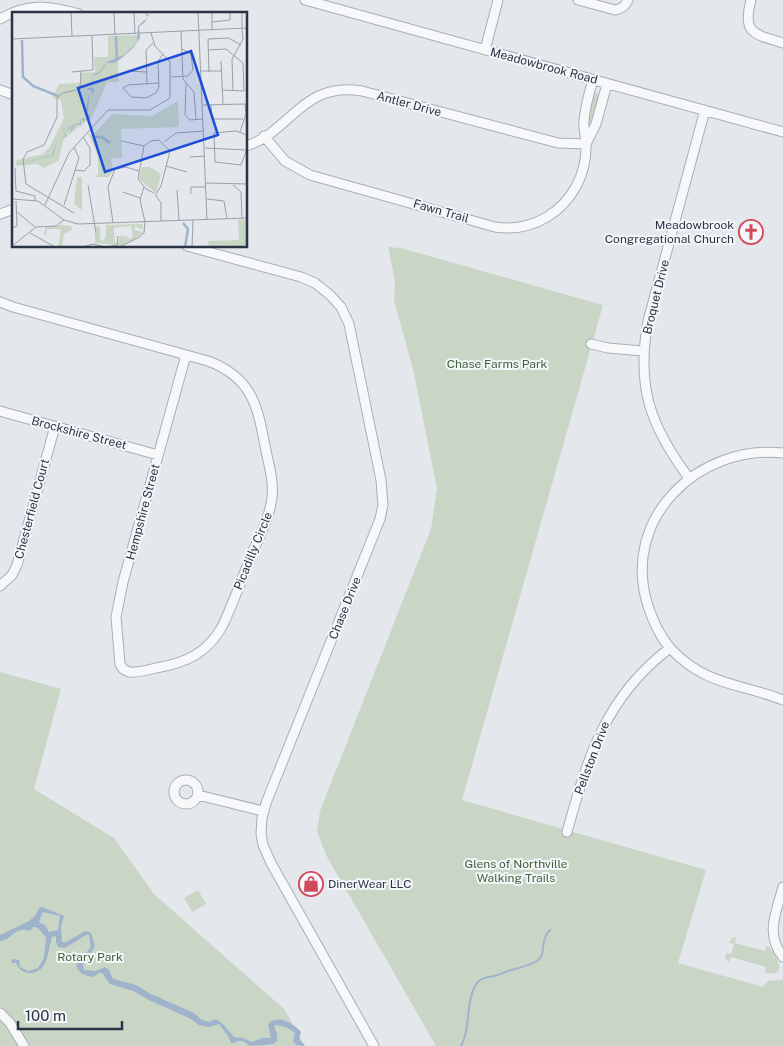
<svg xmlns="http://www.w3.org/2000/svg" width="783" height="1046" font-family="'Public Sans',sans-serif">
<style>
.green{fill:#c9d6c5}
.water{fill:#9fb4cc;fill-rule:evenodd}
.lines{fill:none;stroke-linecap:round;stroke-linejoin:round}
.stream{stroke:#9fb4cc;stroke-width:2}
.minor-casing{stroke:#a9aeb7;stroke-width:11}
.minor{stroke:#f7f8fa;stroke-width:9}
.labels{text-anchor:middle;stroke-width:4;stroke-linejoin:round;paint-order:stroke}
.street-label{font-size:12px;fill:#2b3445;stroke:#f4f6f9}
.poi-label{font-size:12px;fill:#2b3445;stroke:#f4f6f9;text-anchor:end}
.park-label{font-size:12px;fill:#3f6138;stroke:#f4f6f9}
.inset-river{fill:none;stroke:#9fb4cc;stroke-width:2.5}
.inset-road{fill:none;stroke:#9a9fa9;stroke-width:1}
.view{fill:#1d4ed8;fill-opacity:0.15;stroke:#1d4ed8;stroke-width:2.5}
.inset-edge{fill:none;stroke:#2b3445;stroke-width:2.5}
</style>
<rect width="100%" height="100%" fill="#e4e7ec"/>
<path class="green" d="M595,93H597L600,97L593,121L589,123L588,122L592,100Z
M388,246L397,249V247L603,305L462,800L706,870L678,963L763,987L768,981L783,980V1046H436L326,855L317,832L320,811L431,529L437,489L414,373L394,300L395,281Z
M0,672L61,689L34,789L114,838L154,894L284,1009L305,1046H0Z
M198,890L206,904L192,912L184,898Z
M735,937H736L735,943L765,951L767,946C773,948 783,968 778,972C775,974 768,973 765,973L766,967L731,957L729,963L725,958L726,953L731,954L734,944L729,943L732,938Z"/>
<path class="water" d="M42,907L64,916L61,926L62,942H66L85,931L91,933L95,946L83,965L84,970L96,971L105,967L109,970L113,979L136,985L151,994L194,1013L202,1020L209,1022L216,1019L224,1025L234,1037L243,1038L252,1042L262,1038H271L268,1024C277,1014 293,1023 301,1032L299,1039L305,1046L296,1045L293,1041L295,1033C289,1028 284,1026 276,1025L274,1026L277,1034V1041L273,1044L250,1046C238,1037 242,1042 231,1043L228,1036L219,1024L209,1027L199,1025L191,1019L149,1000L133,991L110,984L102,973H99L93,977C85,976 79,973 76,966L78,962L91,947L89,935H86L65,948L58,947L56,942V936L52,937C48,950 48,974 29,973C22,972 19,969 16,963H12L11,961L13,959L19,960L20,967L28,971L38,968L44,958L46,937C41,933 40,926 33,927L30,931C14,926 14,939 0,941V935L29,921L35,916L39,908ZM43,912L60,916L58,930L49,932L45,925L39,922Z"/>
<g class="lines">
<path class="stream" d="M461,1046C471,1028 465,1005 475,986C480,976 488,978 498,975C501,974 504,972 508,971C518,968 528,966 537,961C547,955 539,940 550,930"/>
<defs>
<path id="minor" d="M305,0L783,132
M578,0L615,10C622,9 625,6 628,0
M751,0C742,34 754,34 783,43
M0,19C29,2 48,6 79,14
M485,50L498,0
M0,90L14,95
M264,136L285,161L310,175L495,227C514,230 530,227 547,217C572,202 587,174 586,144C586,136 583,129 584,121C585,107 589,93 593,80
M586,144L596,124L607,84
M246,146C291,132 302,81 362,91L558,143L586,144
M0,214L14,209
M187,246L301,277L315,283L330,295L341,307L349,324L381,480L383,505L380,519L266,803L262,818L261,834L263,845L271,863L374,1046
M0,302L13,307L208,361C254,378 258,409 266,451C270,469 275,487 271,504C268,520 260,536 253,551C243,576 234,601 223,625C208,653 186,663 156,668C147,670 138,673 129,672L123,669L120,664L116,617L123,582L186,355
M591,344L608,348L643,351
M0,411L158,455
M783,453C698,444 620,519 648,606C653,621 660,637 671,649C706,686 740,683 783,700
M689,478C650,426 636,386 648,321L705,110
M0,586L12,575L17,565L55,426
M174 792a12 12 0 1 1 24 0a12 12 0 1 1-24 0Z
M198,795L263,811
M567,832C588,757 605,697 670,648
M783,887C776,913 765,934 783,957
M0,1013L10,1023L24,1046"/>
</defs>
<use href="#minor" class="minor-casing"/>
<use href="#minor" class="minor"/>
</g>
<defs>
<symbol id="church-ring" viewBox="-11 -11 22 22"><circle r="9.5" fill="#f4f6f9" stroke="#d1495b" stroke-width="1.5"/><path d="M-1.2-6h2.4v3.5h3.3v2.4h-3.3V6h-2.4V-.1h-3.3v-2.4h3.3Z" fill="#d1495b"/></symbol>
<symbol id="shop-ring" viewBox="-11 -11 22 22"><circle r="9.5" fill="#f4f6f9" stroke="#d1495b" stroke-width="1.5"/><path d="M-5-2.5h2.3a2.7 3.5 0 0 1 5.4 0H5L5.5 6h-11ZM-1.5-2.5h3a1.5 2.3 0 0 0-3 0Z" fill="#d1495b"/></symbol>
</defs>
<g fill-rule="evenodd">
<use href="#church-ring" x="737" y="218" width="28" height="28"/>
<use href="#shop-ring" x="297" y="870" width="28" height="28"/>
</g>
<g class="labels">
<g class="street-label">
<text transform="translate(544 66) rotate(15)" y="4">Meadowbrook Road</text>
<text transform="translate(409 104) rotate(15)" y="4">Antler Drive</text>
<text transform="translate(441 211) rotate(16)" y="4">Fawn Trail</text>
<text transform="translate(656 297) rotate(-76)" y="4">Broquet Drive</text>
<text transform="translate(79 433) rotate(15)" y="4">Brockshire Street</text>
<text transform="translate(32 509) rotate(-75)" y="4">Chesterfield Court</text>
<text transform="translate(143 512) rotate(-75)" y="4">Hempshire Street</text>
<text transform="translate(253 551) rotate(-68)" y="4">Picadilly Circle</text>
<text transform="translate(345 608) rotate(-68)" y="4">Chase Drive</text>
<text transform="translate(592 758) rotate(-69)" y="4">Pellston Drive</text>
</g>
<g class="poi-label">
<text x="734" y="229">Meadowbrook<tspan x="734" dy="14">Congregational Church</tspan></text>
<text x="328" y="888" text-anchor="start">DinerWear LLC</text>
</g>
<g class="park-label">
<text x="497" y="368">Chase Farms Park</text>
<text x="516" y="868">Glens of Northville<tspan x="516" dy="14">Walking Trails</tspan></text>
<text x="90" y="961">Rotary Park</text>
</g>
</g>
<g transform="translate(12 12)">
<rect width="235" height="235" fill="#e4e7ec"/>
<path d="M129,23L122,36L106,49L107,70H95L80,105L69,114L74,120L68,114L52,127L46,149L31,156L26,152L3,154L5,148L31,142L37,136L52,106L49,88L40,86L47,72L68,71V61L83,60L82,45H96V24ZM166,89L167,115L109,117L110,146H99L101,159L97,165H83L86,162V144L76,121L80,124L100,102L140,104ZM130,155H138L149,162L144,181L127,167ZM65,165H70V198L62,192ZM235,207V235H197L196,229L227,228L226,208ZM131,212V218L123,214L122,218L131,220L125,226L106,235H99L103,234L107,228V224H112V229L113,224L117,225L115,228L121,225L119,214L102,216V221H106L102,222L104,233L83,231V215L88,214V228L91,229L94,224V213ZM49,213L59,214L60,218L52,222L50,235H46L49,217H35L34,224L32,221L34,215Z" fill="#c9d6c5"/>
<path d="M132,0L137,3L132,11L127,14L128,26L122,34L112,44L104,50L101,51H95L88,61L80,64L82,69L78,72L82,78L81,82H77L78,84L77,85L76,98L75,101L78,104V108L76,109L73,106L72,110L69,106V112L65,113L62,112V115L60,119L59,118L58,114L56,119L51,117L54,124L46,128L41,143L39,144L0,154L40,143L46,128L53,124L51,116L56,119V116L59,113L60,118L61,112L68,111L69,106L78,107L74,100L77,82L81,81L79,78L76,77L75,76H80L77,71L81,69L80,63L87,60L95,50L112,43L125,30L126,14L136,5Z" fill="#9fb4cc"/>
<path class="inset-river" d="M104,24L105,48M10,28L11,65L21,74L46,84M82,125H90L98,131M171,211L176,217L173,235"/>
<path class="inset-road" d="M59,0L60,24M102,0L103,23M122,0L123,22M186,0L195,208M200,0V18M230,0V17M200,10L218,8V0M169,19L171,67L182,80L184,107M0,27L235,16M196,38L214,37L231,51L232,79L211,78M209,49L211,92M115,59L135,60M189,59H210M60,60L81,58L80,24M197,60L196,27L217,26L229,33M0,62V147M159,65L176,64L181,58L179,42L170,37M147,71L116,73L111,76L119,85L134,86L144,81L147,75V74L146,51V49L151,42M135,72L134,38L141,31M174,72L173,103L178,108L191,107M221,79L220,47L231,27L230,17M191,93L233,92L234,102L228,120M199,93L200,107H231M235,123L224,119L202,121L203,150L229,153L235,137M109,129L132,134M152,130L164,121L192,119M132,134L139,129L147,128L158,139L149,174L144,182M132,134L126,167L134,177L142,181M193,136L235,138M178,145L193,144M154,154L175,160M3,156L4,179L23,184V188M63,158L72,159L78,153V136L71,125M194,171L235,172M76,173L84,221M221,173L229,180L230,206M132,175L128,188L133,210M165,178L167,208M111,180L128,186M143,182L149,191V209M179,182V175H194M0,187L26,189L52,208L66,212L235,206M195,187L212,189L215,207M33,193L57,141L96,98H138L158,86V50L143,34L139,21M52,193L67,146L62,135M5,200L23,215M62,201L14,172L11,147L15,140L32,133L45,105V86L51,81L68,77L69,59M101,211L96,175L103,157L114,155L127,159M0,216L5,214L4,189M18,221L43,235M0,234L24,215L44,214L52,208M70,235L81,232L94,235M95,235L105,233L106,224M107,235L126,226L132,221L133,210M180,235L181,208"/>
<path class="view" d="M179,39L206,123L93,160L66,76Z"/>
<rect width="235" height="235" class="inset-edge"/>
</g>
<path d="M18 1021v8h104v-8" fill="none" stroke="#2b3445" stroke-width="2.5"/>
<text x="25" y="1021" font-size="15" fill="#2b3445" stroke="#f4f6f9" stroke-width="4" paint-order="stroke">100 m</text>
</svg>
